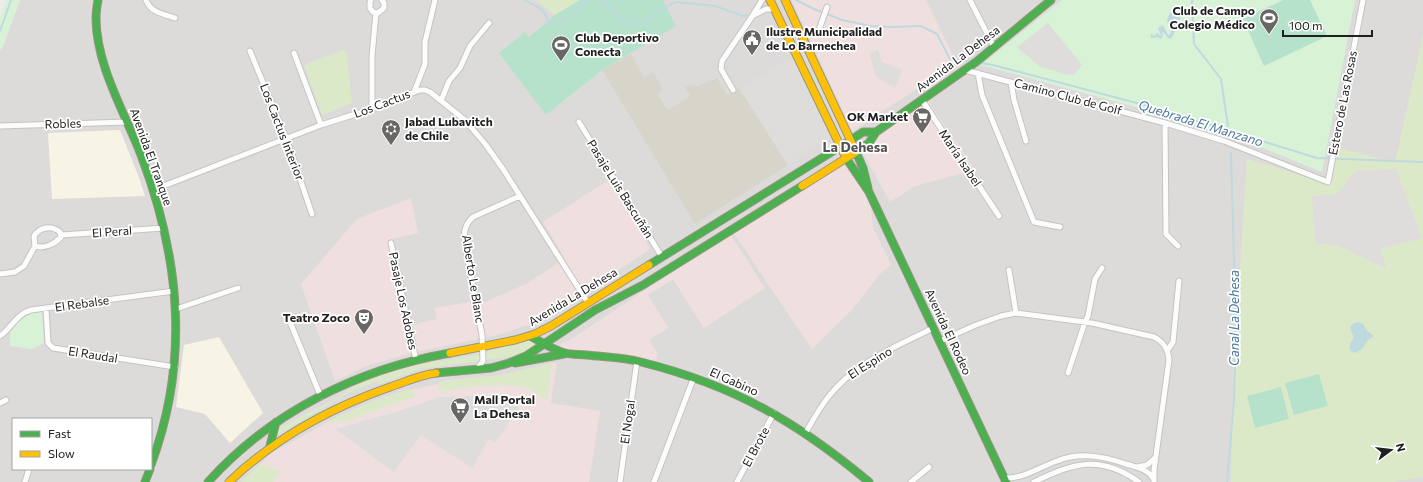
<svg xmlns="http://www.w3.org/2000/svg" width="1423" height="482" font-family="Commissioner,sans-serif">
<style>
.residential{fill:#dddbda;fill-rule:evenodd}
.commercial{fill:#efe0df}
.education{fill:#f7f4e5}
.religious{fill:#dcdbda}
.construction{fill:#d7d5ca}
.grass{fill:#dce9c9}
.park{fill:#d8f2d6}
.pitch{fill:#b6e2cc}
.parking{fill:#dedddc}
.water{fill:#bedadf}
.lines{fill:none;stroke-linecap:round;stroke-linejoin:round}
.stream{stroke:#bedadf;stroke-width:2}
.street-casing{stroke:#c5c4c3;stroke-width:7}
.fast-casing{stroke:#979681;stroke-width:9}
.slow-casing{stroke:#979681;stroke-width:9}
.street{stroke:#fcfcfc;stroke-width:5}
.fast{stroke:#4caf50;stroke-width:7}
.slow{stroke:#ffc107;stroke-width:7}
.labels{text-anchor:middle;stroke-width:3.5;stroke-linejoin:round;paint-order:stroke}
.poi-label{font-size:12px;font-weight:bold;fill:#202020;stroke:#fff;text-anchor:start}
.street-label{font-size:12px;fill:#202020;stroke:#fff}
.water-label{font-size:13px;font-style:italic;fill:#4a789c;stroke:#fff}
.quarter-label{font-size:14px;font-weight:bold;fill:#535353;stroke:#fff}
</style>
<rect width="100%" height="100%" fill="#eeebe8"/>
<path class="residential" d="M20,0H1423V482H0V50L3,45ZM13,419H151V469H13Z"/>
<path class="commercial" d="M792,0H926L956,62L935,77L852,131Z
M928,101L975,170L915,186L890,202L862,151L870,138Z
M849,157L871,208L873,227L891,265L880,274L851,311L812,349L733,232Z
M609,180L650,249L578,297L534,323L501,334L412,353L366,366L335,381L301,284L357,219L411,198L418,233L388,240L407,326L437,319L434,308L470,302L471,305L485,302L528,283L565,259L543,222Z
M730,234L765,288L704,328L673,279L648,295L668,328L649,340L658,354L656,361L621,354L564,351L560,344L570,340Z
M557,362L551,403L600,411L589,482H241L273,452L345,413L376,400L404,391L438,384L442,381L501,375Z"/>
<path class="education" d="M120,130L138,175L145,196L52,199L48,133Z
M219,337L263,413L230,443L205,414L176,407L184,345Z"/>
<path class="religious" d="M395,106L443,183L400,202L358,120Z"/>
<path class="construction" d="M631,54L644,78L653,72L663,89L657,94L668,110L690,96L684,85L699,86L717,78L727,95L739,88L788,165L695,224L602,70Z"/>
<path class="grass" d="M536,0H580L555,15Z
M1423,36V477L1393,482H1231L1234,364L1247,159L1329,183L1336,147L1395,163Z
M346,49L352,103L322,115L304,65Z
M530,338L541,342L522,355L420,369L379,384L377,381L346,394L276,436L277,430L305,414L334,400L357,384L390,371L420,364L481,354Z
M552,363L547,401C540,396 531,389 523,387C508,383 457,387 443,392L439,389L438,384L442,381L501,375Z
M413,389L415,397C403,401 391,404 379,409C368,413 340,427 329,421L376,400Z
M260,464L280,471L273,482H241Z"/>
<path class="park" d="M6,0H20L3,46L0,50V18Z
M1062,0H1355L1322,172L1245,141L1165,115L981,65Z
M42,312L44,343L32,349L10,346V332L21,317L29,313Z"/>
<path class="pitch" d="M580,0H663L676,26L602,70L546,115L499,53L525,32L529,37L555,15Z
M1283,0H1310L1327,36L1264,66L1243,19Z
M1319,374L1328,406L1294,415L1285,383Z
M1281,387L1289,419L1255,428L1247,396Z"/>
<path class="parking" d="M1048,23L1082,65L1074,75L1063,74L1039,66L1017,47Z
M878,49L882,62L903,70L895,87L889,85L875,75L870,54Z
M792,57L831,137L788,165L739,88Z
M1396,169L1422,238L1380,249L1387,269L1339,246L1315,243L1312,196L1337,194L1355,171Z
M498,395L510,399L519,408L495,443L489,439L472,468L421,435L394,472L335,429L402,410L439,397Z"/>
<path class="water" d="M1170,12L1181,16L1173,36L1170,39L1168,38L1163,32H1162L1163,36L1161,39L1157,37L1152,38L1150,36L1152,33L1153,36L1158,33L1160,36H1161L1158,28L1163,25L1168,35L1170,34L1173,26H1169L1167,21Z
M1358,322L1363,324L1367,331L1372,334L1373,337L1368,340L1362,349L1355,353L1351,351C1348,346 1350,342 1354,338C1351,329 1346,326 1358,322Z"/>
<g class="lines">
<path class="stream" d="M525,0L543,10L549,23C565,27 571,12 582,4C584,2 588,1 591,0
M600,0L606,3L628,24L644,23L661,9L676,2L715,6L743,16L747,15
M796,0L814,9L842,20L871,26L890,27L921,26L937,34L950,59L968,61
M1192,0L1194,44L1221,79L1228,126
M0,31L11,0
M982,63L993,65L1148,106L1317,158L1423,162
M1227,482L1234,401L1236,334L1231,153"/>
<defs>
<path id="street" d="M146,0C151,13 164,14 175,18
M371,0L370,2V8L373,12L378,13L384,8V3L382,0
M970,0L994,47
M754,15L766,9H773
M820,27L827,7
M250,51L286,138L312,214
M294,53L321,125
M965,70L1165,123L1224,141L1328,182L1363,0
M978,73L982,95L1034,222L1060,227
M1011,82L1014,100L1026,141
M733,90L721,69L722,61L753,15L762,0
M414,92L425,64V42L435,0
M922,100L999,216
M441,101L449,81L460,68L470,46L489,23
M372,109V56L376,13
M579,122L662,257
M1165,123L1166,234L1178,246
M0,126L127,122
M153,190L321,125L362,112L420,90H425L430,92L465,120L486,145L503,169L588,303
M61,235L164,228
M391,243L416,360
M1009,270L1016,313
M0,274L15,272L24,266L35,246L34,236C40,227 51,225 60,232L61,237C55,244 44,249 35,246
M46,309L48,343L53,348L175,367
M176,309L238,288
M290,322L321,397
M0,336C12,328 16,314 31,310L174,291
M940,341L976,325L1001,316L1016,313L1092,323L1154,337C1164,342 1168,349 1169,360L1154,470V482
M1167,351L1173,342L1179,281
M477,369L483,361L482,335L465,243C463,233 465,224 473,217L520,196
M1068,373L1085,322L1088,316L1095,279L1102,268
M0,403L6,400
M806,432C813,420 820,407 829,396C856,362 896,347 933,328
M1137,467L1147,465L1155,458
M1004,478C1023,479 1040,467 1057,461C1080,452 1103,456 1126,464C1136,467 1147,469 1153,478
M25,482L29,469
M620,482L637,361
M654,482L694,377
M737,482L774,413
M911,482L929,467
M1034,482C1073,463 1100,454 1139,482"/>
<path id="fast" d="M98,0C97,6 96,12 96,18C96,65 125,113 141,155C180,258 190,360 151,465
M851,140L863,132H876
M846,158L869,192L1006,482
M868,188L863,168L856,152L869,143L876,132L976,62L1051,0
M649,265L851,140
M530,336C542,342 553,350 565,353C572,355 580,354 587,355C604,357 623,357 641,362C733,385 796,421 869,482
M515,363L564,354
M436,373L491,368L509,363L526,356L595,310L643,285L802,186
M270,446L276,422
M145,482L150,469
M208,482C271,412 358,369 450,353"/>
<path id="slow" d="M770,0L846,158
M785,0L856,152L802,186
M450,353L515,340L535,334L551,326L649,265
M229,482C275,438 330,408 390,387C405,382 420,375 436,373"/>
</defs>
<use href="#street" class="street-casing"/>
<use href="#fast" class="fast-casing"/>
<use href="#slow" class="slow-casing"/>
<use href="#street" class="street"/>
<use href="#fast" class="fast"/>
<use href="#slow" class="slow"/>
</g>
<defs>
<symbol id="stadium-pin" viewBox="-11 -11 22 30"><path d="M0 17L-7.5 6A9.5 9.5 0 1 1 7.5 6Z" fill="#686766" stroke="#fff"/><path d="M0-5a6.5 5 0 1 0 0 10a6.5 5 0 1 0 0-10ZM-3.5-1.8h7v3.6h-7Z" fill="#fff"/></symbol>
<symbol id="civic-pin" viewBox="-11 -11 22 30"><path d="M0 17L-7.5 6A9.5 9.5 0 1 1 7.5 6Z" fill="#686766" stroke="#fff"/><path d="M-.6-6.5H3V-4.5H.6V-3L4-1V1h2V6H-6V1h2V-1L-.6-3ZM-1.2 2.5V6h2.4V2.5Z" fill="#fff"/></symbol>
<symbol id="supermarket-pin" viewBox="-11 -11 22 30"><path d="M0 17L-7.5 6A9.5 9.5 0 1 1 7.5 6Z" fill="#686766" stroke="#fff"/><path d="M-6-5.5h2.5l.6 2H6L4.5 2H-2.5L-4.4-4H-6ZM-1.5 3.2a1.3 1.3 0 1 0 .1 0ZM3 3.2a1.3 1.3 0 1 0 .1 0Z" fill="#fff"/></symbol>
<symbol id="synagogue-pin" viewBox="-11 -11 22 30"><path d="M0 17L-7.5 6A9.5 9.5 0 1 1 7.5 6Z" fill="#686766" stroke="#fff"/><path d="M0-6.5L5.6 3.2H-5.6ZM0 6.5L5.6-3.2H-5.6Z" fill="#fff"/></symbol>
<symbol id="theatre-pin" viewBox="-11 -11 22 30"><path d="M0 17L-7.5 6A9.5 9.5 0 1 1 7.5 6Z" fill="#686766" stroke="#fff"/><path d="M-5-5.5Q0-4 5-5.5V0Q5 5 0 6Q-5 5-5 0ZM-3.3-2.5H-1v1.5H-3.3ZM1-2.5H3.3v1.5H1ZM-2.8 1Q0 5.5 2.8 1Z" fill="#fff"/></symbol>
</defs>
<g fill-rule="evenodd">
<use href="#stadium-pin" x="1258" y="7" width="22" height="30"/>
<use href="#civic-pin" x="741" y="28" width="22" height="30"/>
<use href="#stadium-pin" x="550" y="34" width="22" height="30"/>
<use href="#supermarket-pin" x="911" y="106" width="22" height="30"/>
<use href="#synagogue-pin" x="380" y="118" width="22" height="30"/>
<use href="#theatre-pin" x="353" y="307" width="22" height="30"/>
<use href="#supermarket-pin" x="449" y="396" width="22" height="30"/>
</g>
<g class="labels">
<g class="poi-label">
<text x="1255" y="15" text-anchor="end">Club de Campo<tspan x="1255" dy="14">Colegio Médico</tspan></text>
<text x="766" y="36">Ilustre Municipalidad<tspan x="766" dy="14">de Lo Barnechea</tspan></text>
<text x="575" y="42">Club Deportivo<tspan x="575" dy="14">Conecta</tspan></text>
<text x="908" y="121" text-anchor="end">OK Market</text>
<text x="405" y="126">Jabad Lubavitch<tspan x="405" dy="14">de Chile</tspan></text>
<text x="350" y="322" text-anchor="end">Teatro Zoco</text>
<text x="474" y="404">Mall Portal<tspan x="474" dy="14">La Dehesa</tspan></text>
</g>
<g class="street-label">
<text transform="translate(958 59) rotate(-37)" y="4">Avenida La Dehesa</text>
<text transform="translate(1068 97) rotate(15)" y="4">Camino Club de Golf</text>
<text transform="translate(1343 103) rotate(-79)" y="4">Estero de Las Rosas</text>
<text transform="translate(382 104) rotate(-21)" y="4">Los Cactus</text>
<text transform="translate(63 124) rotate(-2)" y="4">Robles</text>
<text transform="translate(282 132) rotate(69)" y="4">Los Cactus Interior</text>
<text transform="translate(151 157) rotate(70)" y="4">Avenida El Tranque</text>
<text transform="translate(960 158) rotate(56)" y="4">María Isabel</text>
<text transform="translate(620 189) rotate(58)" y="4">Pasaje Luis Bascuñán</text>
<text transform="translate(112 232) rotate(-4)" y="4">El Peral</text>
<text transform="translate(473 279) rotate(81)" y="4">Alberto Le Blanc</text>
<text transform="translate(573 297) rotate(-31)" y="4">Avenida La Dehesa</text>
<text transform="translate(403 301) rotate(78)" y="4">Pasaje Los Adobes</text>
<text transform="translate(82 304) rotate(-8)" y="4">El Rebalse</text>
<text transform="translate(948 332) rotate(65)" y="4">Avenida El Rodeo</text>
<text transform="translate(93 355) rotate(9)" y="4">El Raudal</text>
<text transform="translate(870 363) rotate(-32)" y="4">El Espino</text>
<text transform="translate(734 382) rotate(24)" y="4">El Gabino</text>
<text transform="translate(628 422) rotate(-82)" y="4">El Nogal</text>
<text transform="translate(756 447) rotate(-62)" y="4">El Brote</text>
</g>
<g class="water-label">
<text transform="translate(1201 123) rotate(17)" y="5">Quebrada El Manzano</text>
<text transform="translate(1234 318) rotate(-90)" y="5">Canal La Dehesa</text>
</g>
<g class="quarter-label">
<text x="855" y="152">La Dehesa</text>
</g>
</g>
<rect x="12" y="418" width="140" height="52" fill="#ffffff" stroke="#a6a6a6"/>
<rect x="20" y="431" width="20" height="6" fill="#4caf50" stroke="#a6a6a6"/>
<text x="48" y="438" font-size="12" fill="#202020">Fast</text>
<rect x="20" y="451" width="20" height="6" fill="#ffc107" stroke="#a6a6a6"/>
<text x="48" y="458" font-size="12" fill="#202020">Slow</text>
<g transform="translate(1391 450) rotate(75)" stroke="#ffffff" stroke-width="3" paint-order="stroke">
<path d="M0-3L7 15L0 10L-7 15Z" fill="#202020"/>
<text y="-6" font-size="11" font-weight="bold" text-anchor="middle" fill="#202020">N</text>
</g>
<path d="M1283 30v6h89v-6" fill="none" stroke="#202020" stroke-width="2"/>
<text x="1289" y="30" font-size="12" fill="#202020" stroke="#ffffff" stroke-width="3" paint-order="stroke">100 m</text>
</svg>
